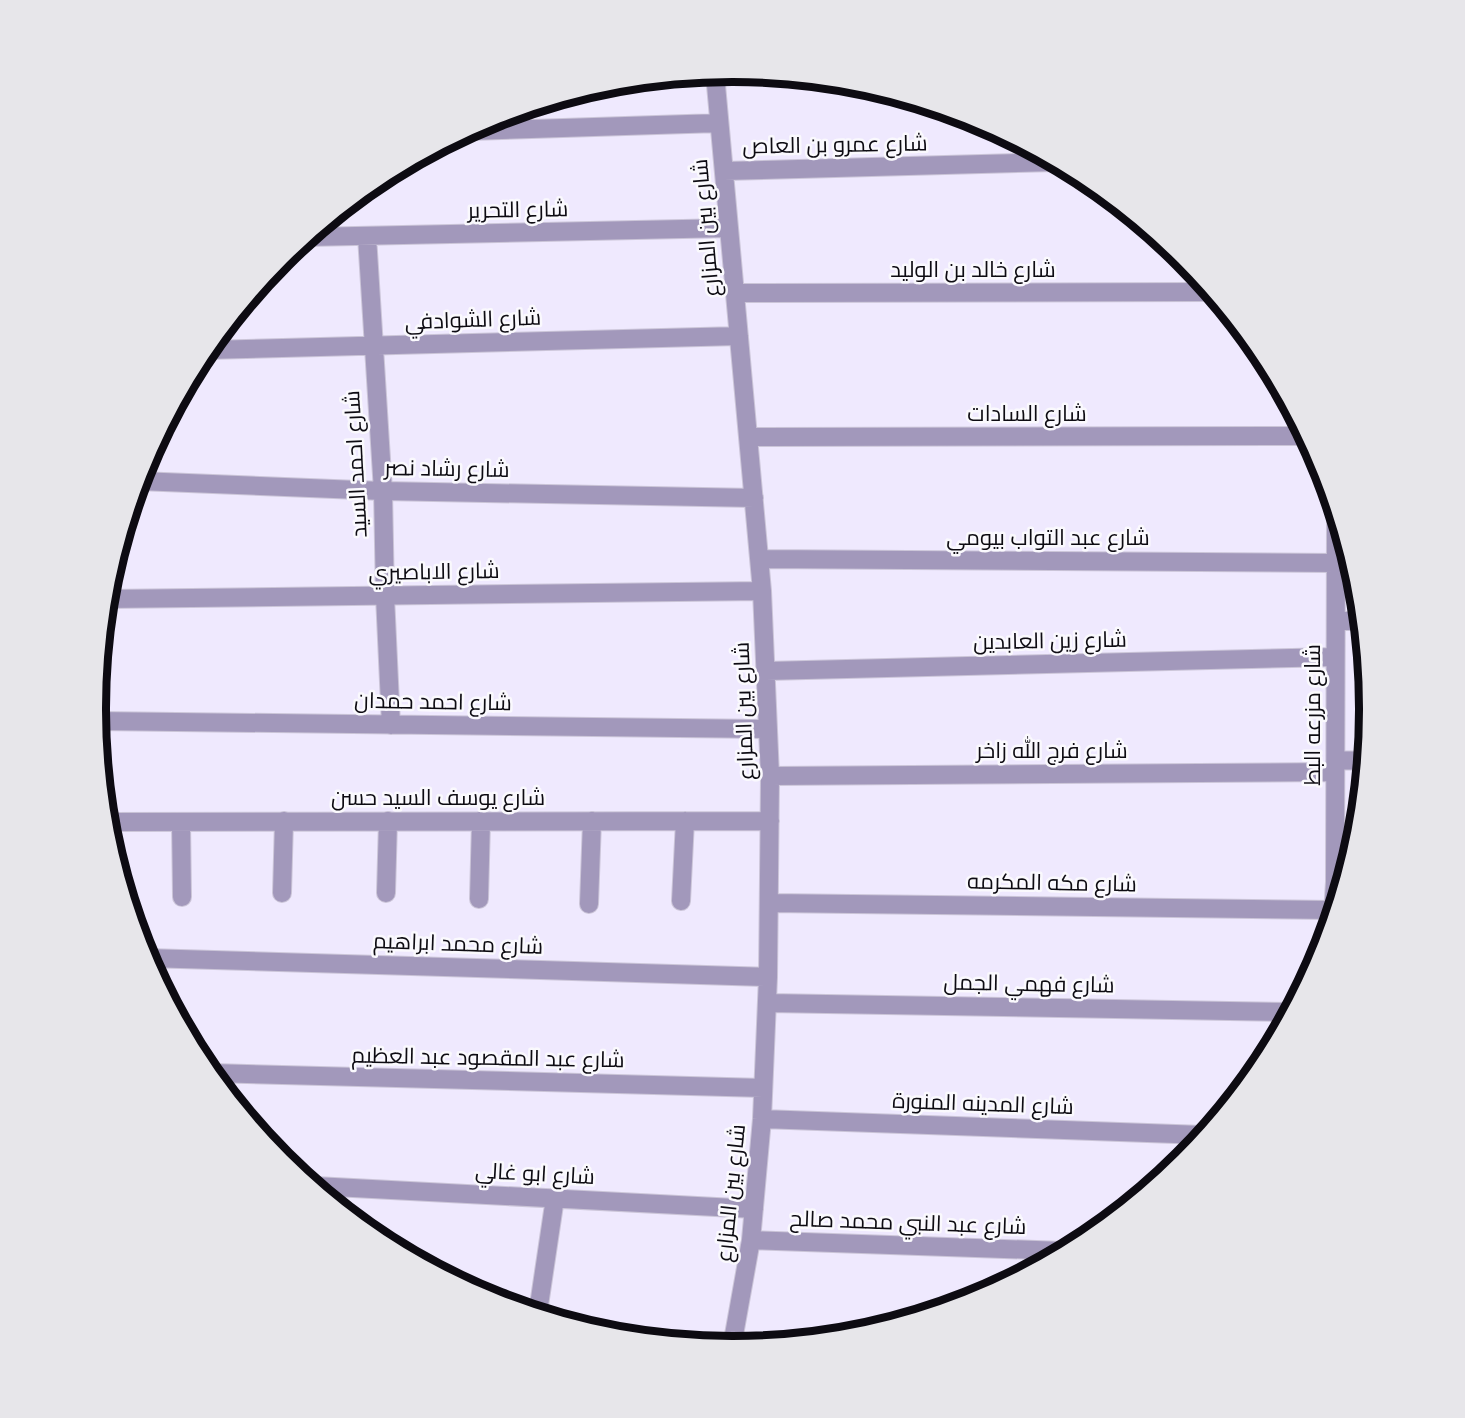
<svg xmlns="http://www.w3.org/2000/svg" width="1465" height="1418" font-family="Figtree,Cairo,sans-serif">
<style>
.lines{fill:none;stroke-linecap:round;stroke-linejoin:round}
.street-casing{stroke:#cbc5d8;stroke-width:20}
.street{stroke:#a298bb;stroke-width:18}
.labels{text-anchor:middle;stroke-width:5;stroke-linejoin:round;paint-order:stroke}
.street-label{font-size:22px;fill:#0d0b12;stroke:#faf9fd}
.rim{fill:none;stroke:#0d0b12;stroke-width:8}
</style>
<rect width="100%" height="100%" fill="#efe9fe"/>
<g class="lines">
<defs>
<path id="street" d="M715,74L762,591L770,776L768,977L762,1119L751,1240L732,1346
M470,131L719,123
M724,171L1055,162
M367,236L383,491L385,596L391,725
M308,237L729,228
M735,293L1210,292
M207,350L739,336
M749,437L1305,436
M139,481L383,491L754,498
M760,559L1336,563
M106,599L762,591
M1336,621H1361
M766,671L1335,657
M97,721L768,729
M1336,760L1364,761
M770,776L1335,772
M107,822L770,821
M181,822L182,897
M282,893L284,821
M386,893L388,821
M479,899L481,821
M681,901L685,821
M770,903L1333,910
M589,904L592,821
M1333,914L1335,882L1336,516
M147,958L768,977
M768,1003L1290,1012
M212,1073L763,1088
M762,1119L1203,1135
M315,1186L754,1209
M751,1240L1063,1251
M538,1312L555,1198"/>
</defs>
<use href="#street" class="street-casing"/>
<use href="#street" class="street"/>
</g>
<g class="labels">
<g class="street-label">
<text transform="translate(835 144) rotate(-1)" y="8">شارع عمرو بن العاص</text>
<text transform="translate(518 209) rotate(-1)" y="8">شارع التحرير</text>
<text transform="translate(705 228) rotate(-95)" y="8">شارع بين المزارع</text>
<text x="973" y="277">شارع خالد بن الوليد</text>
<text transform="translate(473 319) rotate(-2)" y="8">شارع الشوادفي</text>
<text x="1027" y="421">شارع السادات</text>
<text transform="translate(355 464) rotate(-93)" y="8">شارع احمد السيد</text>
<text transform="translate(447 468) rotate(1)" y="8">شارع رشاد نصر</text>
<text x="1048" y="545">شارع عبد التواب بيومي</text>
<text transform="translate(434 571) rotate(-1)" y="8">شارع الاباصيري</text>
<text transform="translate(1050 640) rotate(-1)" y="8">شارع زين العابدين</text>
<text transform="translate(433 701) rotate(1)" y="8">شارع احمد حمدان</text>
<text transform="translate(743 711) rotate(-92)" y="8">شارع بين المزارع</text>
<text transform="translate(1312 715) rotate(-90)" y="8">شارع مزرعه البط</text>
<text x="1052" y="758">شارع فرج الله زاخر</text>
<text x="438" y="805">شارع يوسف السيد حسن</text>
<text transform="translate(1052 882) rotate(1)" y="8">شارع مكه المكرمه</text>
<text transform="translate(458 943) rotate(2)" y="8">شارع محمد ابراهيم</text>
<text transform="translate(1029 983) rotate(1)" y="8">شارع فهمي الجمل</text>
<text transform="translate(488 1057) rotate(1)" y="8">شارع عبد المقصود عبد العظيم</text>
<text transform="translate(983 1103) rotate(2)" y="8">شارع المدينه المنورة</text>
<text transform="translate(535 1173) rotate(3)" y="8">شارع ابو غالي</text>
<text transform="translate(730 1193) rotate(-84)" y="8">شارع بين المزارع</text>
<text transform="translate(908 1222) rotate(2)" y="8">شارع عبد النبي محمد صالح</text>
</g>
</g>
<path d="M0 0H1465V1418H0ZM732 82H733A626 626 0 0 1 1359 708V710A626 626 0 0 1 733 1336H732A626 626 0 0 1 106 710V708A626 626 0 0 1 732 82Z" fill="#e7e6ea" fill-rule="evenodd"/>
<path class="rim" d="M732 82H733A626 626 0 0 1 1359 708V710A626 626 0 0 1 733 1336H732A626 626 0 0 1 106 710V708A626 626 0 0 1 732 82Z"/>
</svg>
